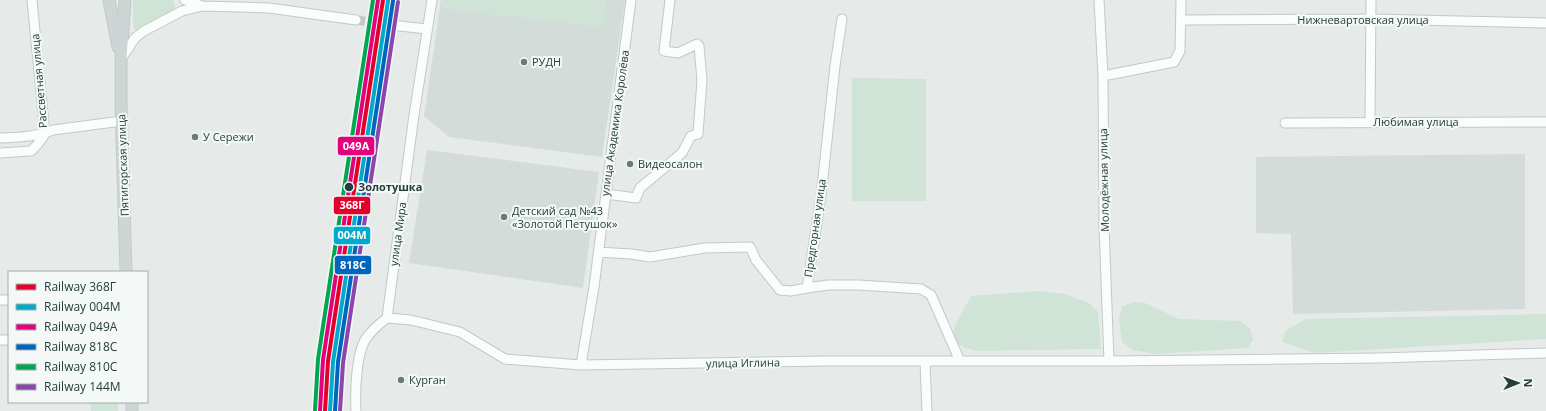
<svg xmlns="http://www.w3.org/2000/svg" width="1546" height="411" font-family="'Open Sans',sans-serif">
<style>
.built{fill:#d4dcd9}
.green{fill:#cfe3d7}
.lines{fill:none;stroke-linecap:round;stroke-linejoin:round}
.minor-tunnel{stroke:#bfc8c6;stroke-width:9;stroke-dasharray:9 4.5;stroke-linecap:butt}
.minor-casing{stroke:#c3c8c6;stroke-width:11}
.major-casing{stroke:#c2cac8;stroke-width:13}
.minor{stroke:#fbfcfc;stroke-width:9}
.major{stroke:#ced6d5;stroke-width:11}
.rail-1-casing{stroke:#f4f9f7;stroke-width:7}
.rail-2-casing{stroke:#f4f9f7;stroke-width:7}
.rail-3-casing{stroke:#f4f9f7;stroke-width:7}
.rail-4-casing{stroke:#f4f9f7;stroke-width:7}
.rail-5-casing{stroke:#f4f9f7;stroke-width:7}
.rail-6-casing{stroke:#f4f9f7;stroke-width:7}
.rail-1{stroke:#e4002b;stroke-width:4}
.rail-2{stroke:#00a9ce;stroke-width:4}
.rail-3{stroke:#e5007d;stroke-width:4}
.rail-4{stroke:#0065bd;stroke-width:4}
.rail-5{stroke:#00a651;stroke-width:4}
.rail-6{stroke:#8e44ad;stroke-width:4}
.poi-dot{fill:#687b77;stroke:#f4f9f7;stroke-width:1.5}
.stop-dot{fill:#243e3a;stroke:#f4f9f7;stroke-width:1.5}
.labels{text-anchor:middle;stroke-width:4;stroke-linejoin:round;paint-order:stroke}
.street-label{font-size:11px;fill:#243e3a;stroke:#f4f9f7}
.poi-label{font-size:11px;fill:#243e3a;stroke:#f4f9f7;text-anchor:start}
.stop-label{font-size:11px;font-weight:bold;fill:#243e3a;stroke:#f4f9f7;text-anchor:start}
.line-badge{stroke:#f4f9f7;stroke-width:1.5}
.badge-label{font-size:11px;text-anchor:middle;font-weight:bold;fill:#fff}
</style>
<rect width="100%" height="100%" fill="#e6ebe9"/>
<path class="built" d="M441,0H625L602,157L449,137L424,116Z
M427,150L599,172L583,288L409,263Z
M1525,154V309L1293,314L1291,234L1256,233V157Z"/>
<path class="green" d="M133,0H173L175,8L173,11L140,30H135L133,26Z
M441,0H606L603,27L440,9Z
M852,78L926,79V201H852Z
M1040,291L1065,294L1089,303L1098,312L1101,349L977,351L965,348L954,340V327L971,296Z
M1133,302L1145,303L1179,319L1240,321L1250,328L1253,340L1248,348L1157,354L1133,350L1122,342L1119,319L1122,307Z
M1546,314V339L1315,353L1282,342L1285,331L1306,319Z
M91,402H118V411H91Z"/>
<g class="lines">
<path class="minor-tunnel" d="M356,20L391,25"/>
<defs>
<path id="minor" d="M185,0L202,6
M1099,0L1103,76L1104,226L1109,361
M842,19L835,66L821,196L807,288L828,285H858L921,289L931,295L960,361
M1181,20L1371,19L1546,23
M391,25L427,29
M121,59L135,38L144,31L182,11L202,6L269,8L356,20
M1103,76L1174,62L1180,51L1181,0
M1370,122L1371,0
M1285,123L1546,122
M0,138C18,137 36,137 53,130L122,121
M0,153L31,151L37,145L45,134L32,0
M606,194L636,198L640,188L682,153L691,136L698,134L702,80L699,46L697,44L678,53L664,51L670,0
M598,252L631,254L650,257L705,248L750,247L756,260L780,290L791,291L807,288
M0,300H9
M387,318L411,320L460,332L505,359L581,365L825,361H1109L1378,358L1546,353
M0,340H9
M925,362L927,411
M581,365L594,287L631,0
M356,411C355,392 356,356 365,340C371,331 379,324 387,318L414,115L432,0"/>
<path id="major" d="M109,0L118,47
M125,0L121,59V104L126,272
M132,402V411"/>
</defs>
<use href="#minor" class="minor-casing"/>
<use href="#major" class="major-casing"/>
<use href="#minor" class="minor"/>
<use href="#major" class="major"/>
<defs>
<path id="rail-1" d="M325,411L328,361L383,0"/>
<path id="rail-2" d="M330,411L333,362L388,1"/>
<path id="rail-3" d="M320,411L323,360L378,0"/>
<path id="rail-4" d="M335,411L338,362L393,1"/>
<path id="rail-5" d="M315,410L318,359L373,0"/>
<path id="rail-6" d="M340,411L343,363L398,2"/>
</defs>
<use href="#rail-1" class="rail-1-casing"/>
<use href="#rail-2" class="rail-2-casing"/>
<use href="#rail-3" class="rail-3-casing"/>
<use href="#rail-4" class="rail-4-casing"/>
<use href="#rail-5" class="rail-5-casing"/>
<use href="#rail-6" class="rail-6-casing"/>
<use href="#rail-1" class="rail-1"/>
<use href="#rail-2" class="rail-2"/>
<use href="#rail-3" class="rail-3"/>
<use href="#rail-4" class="rail-4"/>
<use href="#rail-5" class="rail-5"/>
<use href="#rail-6" class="rail-6"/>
</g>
<g class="poi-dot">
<circle cx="524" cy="62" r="4"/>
<circle cx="195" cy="137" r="4"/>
<circle cx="630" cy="164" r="4"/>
<circle cx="504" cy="217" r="4"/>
<circle cx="401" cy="380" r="4"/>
</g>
<circle class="stop-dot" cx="349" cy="187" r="5"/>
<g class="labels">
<g class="street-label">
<text x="1363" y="24">Нижневартовская улица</text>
<text transform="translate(39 81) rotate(-95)" y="4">Рассветная улица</text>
<text x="1416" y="126">Любимая улица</text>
<text transform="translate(615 123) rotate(-82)" y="4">улица Академика Королёва</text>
<text transform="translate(123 165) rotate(-92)" y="4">Пятигорская улица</text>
<text transform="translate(1104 180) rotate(-91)" y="4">Молодёжная улица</text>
<text transform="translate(815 228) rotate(-82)" y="4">Предгорная улица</text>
<text transform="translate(398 234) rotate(-82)" y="4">улица Мира</text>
<text transform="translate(743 363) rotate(-1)" y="4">улица Иглина</text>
</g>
<g class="poi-label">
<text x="532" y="66">РУДН</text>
<text x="203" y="141">У Сережи</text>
<text x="638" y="168">Видеосалон</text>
<text x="512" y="215">Детский сад №43<tspan x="512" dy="13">«Золотой Петушок»</tspan></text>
<text x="409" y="384">Курган</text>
</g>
<g class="stop-label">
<text x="358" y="191">Золотушка</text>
</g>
</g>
<g class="line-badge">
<rect x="337" y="136" width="38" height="20" rx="4" fill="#e5007d"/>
<rect x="333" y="196" width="38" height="19" rx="4" fill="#e4002b"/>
<rect x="333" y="226" width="38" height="19" rx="4" fill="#00a9ce"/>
<rect x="334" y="255" width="38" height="20" rx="4" fill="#0065bd"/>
</g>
<g class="badge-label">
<text x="356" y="150">049А</text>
<text x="352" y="209">368Г</text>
<text x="352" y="239">004М</text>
<text x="353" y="269">818С</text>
</g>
<rect x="8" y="271" width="140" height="132" fill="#f4f9f7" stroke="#a1aeab"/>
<rect x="16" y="284" width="20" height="6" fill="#e4002b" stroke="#a1aeab"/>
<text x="44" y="291" font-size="12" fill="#243e3a">Railway 368Г</text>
<rect x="16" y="304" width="20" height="6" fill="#00a9ce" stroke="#a1aeab"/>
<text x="44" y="311" font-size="12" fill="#243e3a">Railway 004М</text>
<rect x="16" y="324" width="20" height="6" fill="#e5007d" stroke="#a1aeab"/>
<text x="44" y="331" font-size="12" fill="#243e3a">Railway 049А</text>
<rect x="16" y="344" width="20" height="6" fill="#0065bd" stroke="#a1aeab"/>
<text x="44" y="351" font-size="12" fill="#243e3a">Railway 818С</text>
<rect x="16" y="364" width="20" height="6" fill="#00a651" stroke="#a1aeab"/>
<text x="44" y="371" font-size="12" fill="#243e3a">Railway 810С</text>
<rect x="16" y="384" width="20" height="6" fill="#8e44ad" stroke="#a1aeab"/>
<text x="44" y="391" font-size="12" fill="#243e3a">Railway 144М</text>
<g transform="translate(1518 383) rotate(89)" stroke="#f4f9f7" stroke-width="3" paint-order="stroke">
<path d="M0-3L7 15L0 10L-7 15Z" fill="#243e3a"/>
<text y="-6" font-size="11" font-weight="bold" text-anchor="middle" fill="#243e3a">N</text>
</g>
</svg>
